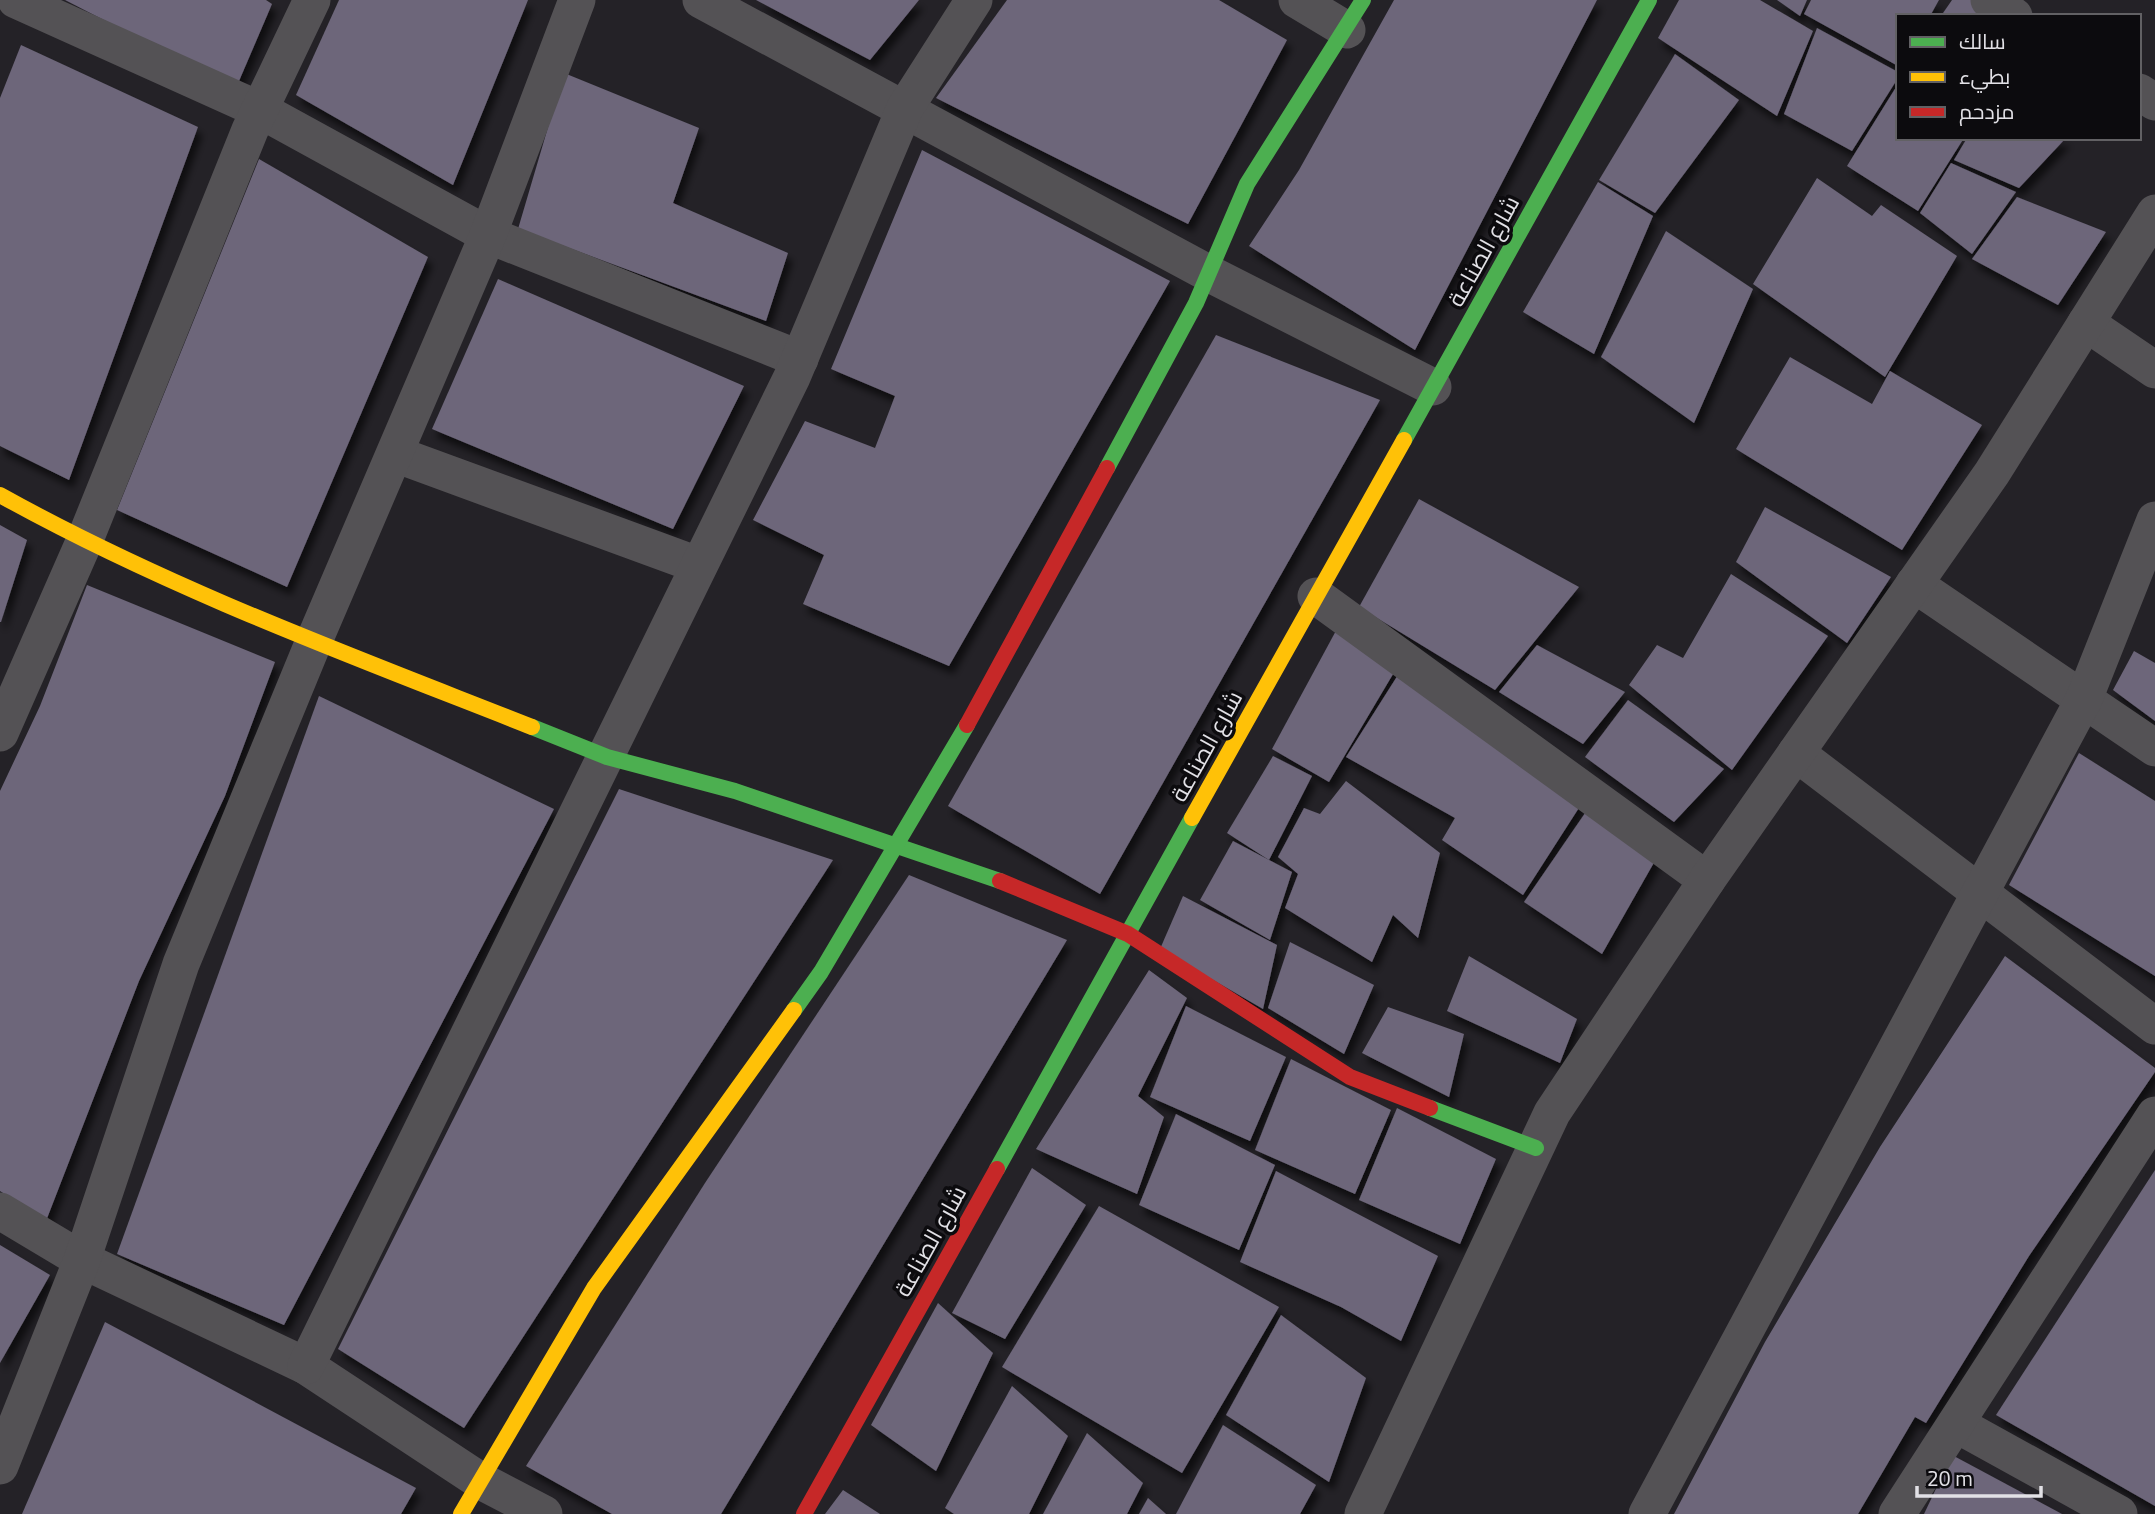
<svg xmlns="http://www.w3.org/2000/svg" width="2155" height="1514" viewBox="0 0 2155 1514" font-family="Georgia,Cairo,serif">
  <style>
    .building { fill: #6d667a; filter: url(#shadow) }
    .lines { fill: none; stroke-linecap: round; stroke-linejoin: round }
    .street { stroke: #545255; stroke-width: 37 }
    .fast { stroke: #4caf50; stroke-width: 16 }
    .slow { stroke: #ffc107; stroke-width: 16 }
    .jam { stroke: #c62828; stroke-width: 16 }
    .labels { text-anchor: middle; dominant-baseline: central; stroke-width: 7; stroke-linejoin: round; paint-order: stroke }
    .street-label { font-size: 23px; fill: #e2e1e6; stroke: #0c0b0e }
  </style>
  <defs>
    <filter id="shadow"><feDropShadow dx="4.5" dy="8" stdDeviation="3.5" flood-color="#0009"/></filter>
  </defs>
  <rect width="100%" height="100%" fill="#242227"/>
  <g class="building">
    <path d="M65 0H266L272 4 236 88Z"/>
    <path d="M339 0H528L453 185 296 95Z"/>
    <path d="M756 0H919L870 60Z"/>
    <path d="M1007 0H1219L1287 40 1188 224 936 98Z"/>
    <path d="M1394 0H1597L1415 350 1249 246 1299 170Z"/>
    <path d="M1679 0H1760L1813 31 1777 116 1658 38Z"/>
    <path d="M1777 0H1807L1800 16Z"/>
    <path d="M1811 0H1939L1930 16H1898V66L1804 14Z"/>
    <path d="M1952 0H1973L1996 16H1941Z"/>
    <path d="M1817 28 1898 72V78L1852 151 1784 114Z"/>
    <path d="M21 45 198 127 69 480 0 446V98Z"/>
    <path d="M1675 54 1739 100 1655 213 1599 180Z"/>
    <path d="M564 73 699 128 673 203 788 253 766 321 518 229Z"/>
    <path d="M1898 84V138H1964L1918 211 1847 166Z"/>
    <path d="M1967 138H2066L2019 188 1954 160Z"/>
    <path d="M922 150 1170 281 949 666 803 604 824 555 753 520 805 421 875 448 895 396 831 369Z"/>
    <path d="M259 159 428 257 287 587 117 510Z"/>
    <path d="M1951 163 2016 192 1972 254 1920 213Z"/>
    <path d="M1817 178 1872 216 1881 205 1957 256 1885 377 1753 284Z"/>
    <path d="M1598 182 1653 216 1594 354 1523 312Z"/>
    <path d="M2017 197 2106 232 2058 305 1972 259Z"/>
    <path d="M1666 231 1753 289 1694 423 1601 357Z"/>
    <path d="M498 279 744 386 673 529 432 429Z"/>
    <path d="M1216 335 1380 400 1100 894 948 806Z"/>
    <path d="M1790 357 1872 404 1890 371 1982 425 1902 550 1736 449Z"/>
    <path d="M1419 499 1579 587 1495 690 1359 607Z"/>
    <path d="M1765 507 1891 577 1847 643 1736 562Z"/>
    <path d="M0 525 27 540 1 622H0Z"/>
    <path d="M1731 574 1828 636 1732 770 1629 685 1657 645 1683 658Z"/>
    <path d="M87 585 275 662 225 796 139 981 46 1221 0 1191V791L40 706Z"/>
    <path d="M1338 627 1399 664 1329 782 1272 749Z"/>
    <path d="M1537 645 1625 692 1583 744 1499 692Z"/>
    <path d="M2134 651 2155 663V721L2113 690Z"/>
    <path d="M1403 667 1584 800 1523 895 1442 840 1455 818 1346 757Z"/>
    <path d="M319 696 554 809 284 1325 117 1254Z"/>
    <path d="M1628 700 1724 769 1674 822 1585 757Z"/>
    <path d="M2079 753 2155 801V976L2009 885Z"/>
    <path d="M1273 756 1312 776 1269 860 1227 833Z"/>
    <path d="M1346 781 1440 853 1418 938 1393 915 1372 962 1285 908 1298 874 1278 857 1304 808 1320 814Z"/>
    <path d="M619 789 833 860 464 1428 338 1349Z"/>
    <path d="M1592 803 1660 852 1602 954 1524 902Z"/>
    <path d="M1233 841 1292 872 1270 940 1200 900Z"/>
    <path d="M909 875 1067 940 721 1514H612L526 1466 705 1183Z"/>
    <path d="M1183 896 1277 945 1263 1009 1160 949Z"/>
    <path d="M1290 942 1374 985 1344 1054 1268 1008Z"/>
    <path d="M1469 956 1577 1019 1560 1063 1447 1011Z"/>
    <path d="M2005 956 2155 1068V1072L2029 1256 1926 1423 1915 1417 1858 1514H1674L1765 1342 1880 1147Z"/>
    <path d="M1149 970 1187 998 1138 1096 1164 1117 1137 1194 1036 1149Z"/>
    <path d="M1186 1006 1286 1057 1250 1141 1150 1097Z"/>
    <path d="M1388 1007 1464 1034 1449 1097 1362 1053Z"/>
    <path d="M1291 1059 1391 1110 1355 1194 1255 1150Z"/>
    <path d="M1397 1108 1496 1159 1460 1244 1359 1200Z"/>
    <path d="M1176 1114 1275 1165 1239 1250 1139 1205Z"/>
    <path d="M1032 1168 1086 1205 1005 1339 952 1313Z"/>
    <path d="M2155 1170V1506L1996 1415Z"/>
    <path d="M1276 1171 1438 1256 1401 1341 1341 1307 1240 1262Z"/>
    <path d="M1099 1206 1279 1307 1182 1473 1002 1367Z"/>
    <path d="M0 1245 50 1275 0 1363Z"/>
    <path d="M938 1303 993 1353 936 1471 871 1425Z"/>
    <path d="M1281 1315 1366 1378 1329 1482 1226 1415Z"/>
    <path d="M105 1322 416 1488 401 1514H22Z"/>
    <path d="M1012 1386 1068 1436 1029 1514H954L945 1508Z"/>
    <path d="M1223 1425 1316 1485 1300 1514H1176Z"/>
    <path d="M1087 1433 1143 1483 1127 1514H1043Z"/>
    <path d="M1952 1455 2062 1514H1924Z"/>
    <path d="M843 1490 880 1514H825Z"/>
    <path d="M1148 1498 1166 1514H1139Z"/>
  </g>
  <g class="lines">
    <g class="street">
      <path d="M16 0 260 110 488 235 800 359"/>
      <path d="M701 0 1208 273 1433 387"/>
      <path d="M1297 0 1347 30"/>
      <path d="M1989 0 2014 16"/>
      <path d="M2139 92 2155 102"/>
      <path d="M2086 323 2155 370"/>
      <path d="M395 454 698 565"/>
      <path d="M1914 584 2155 748"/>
      <path d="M1316 596 1707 880"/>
      <path d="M0 733 84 542 250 130 312 0"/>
      <path d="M1796 753 2155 1026"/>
      <path d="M0 1211 82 1260 306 1366 479 1480 544 1514"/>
      <path d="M306 1366 792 377 905 108 974 0"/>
      <path d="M1956 1424 2119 1514"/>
      <path d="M0 1466 82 1260 181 964 314 641 488 235 577 0"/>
      <path d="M1363 1514 1552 1113 1707 880 1992 473 2155 213"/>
      <path d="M1647 1514 2084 699 2155 520"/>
      <path d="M1897 1514 2155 1115"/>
    </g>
    <g class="fast">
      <path d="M1404 440 1649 0"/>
      <path d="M1107 468 1196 303 1247 184 1363 0"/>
      <path d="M532 727 607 757 735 791 1000 881"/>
      <path d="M794 1010 821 972 967 725"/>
      <path d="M1430 1108 1536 1148"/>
      <path d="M997 1169 1192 818"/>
    </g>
    <g class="slow">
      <path d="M0 495C169 589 352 656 532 727"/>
      <path d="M1192 818 1404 440"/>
      <path d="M461 1514 594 1288 794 1010"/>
    </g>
    <g class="jam">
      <path d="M967 725 1107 468"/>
      <path d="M1000 881 1128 934 1350 1077 1430 1108"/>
      <path d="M804 1514 997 1169"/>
    </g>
  </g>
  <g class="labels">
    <g class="street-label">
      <text transform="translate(1483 251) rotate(-61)">شارع الصناعة</text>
      <text transform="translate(1206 746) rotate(-61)">شارع الصناعة</text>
      <text transform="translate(930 1241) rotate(-61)">شارع الصناعة</text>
    </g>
  </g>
  <rect x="1896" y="14" width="245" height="126" fill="#0c0b0e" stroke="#626164" stroke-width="2"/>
  <rect x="1910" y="37" width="35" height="10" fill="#4caf50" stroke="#626164" stroke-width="2"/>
  <text x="1959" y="49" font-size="21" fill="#e2e1e6">سالك</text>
  <rect x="1910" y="72" width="35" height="10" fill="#ffc107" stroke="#626164" stroke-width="2"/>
  <text x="1959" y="84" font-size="21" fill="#e2e1e6">بطيء</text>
  <rect x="1910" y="107" width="35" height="10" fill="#c62828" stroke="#626164" stroke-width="2"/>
  <text x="1959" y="119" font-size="21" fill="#e2e1e6">مزدحم</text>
  <path d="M1917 1486v10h124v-10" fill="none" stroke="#e2e1e6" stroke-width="3.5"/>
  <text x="1927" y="1486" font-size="21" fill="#e2e1e6" stroke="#0c0b0e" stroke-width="5" paint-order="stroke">20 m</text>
</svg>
